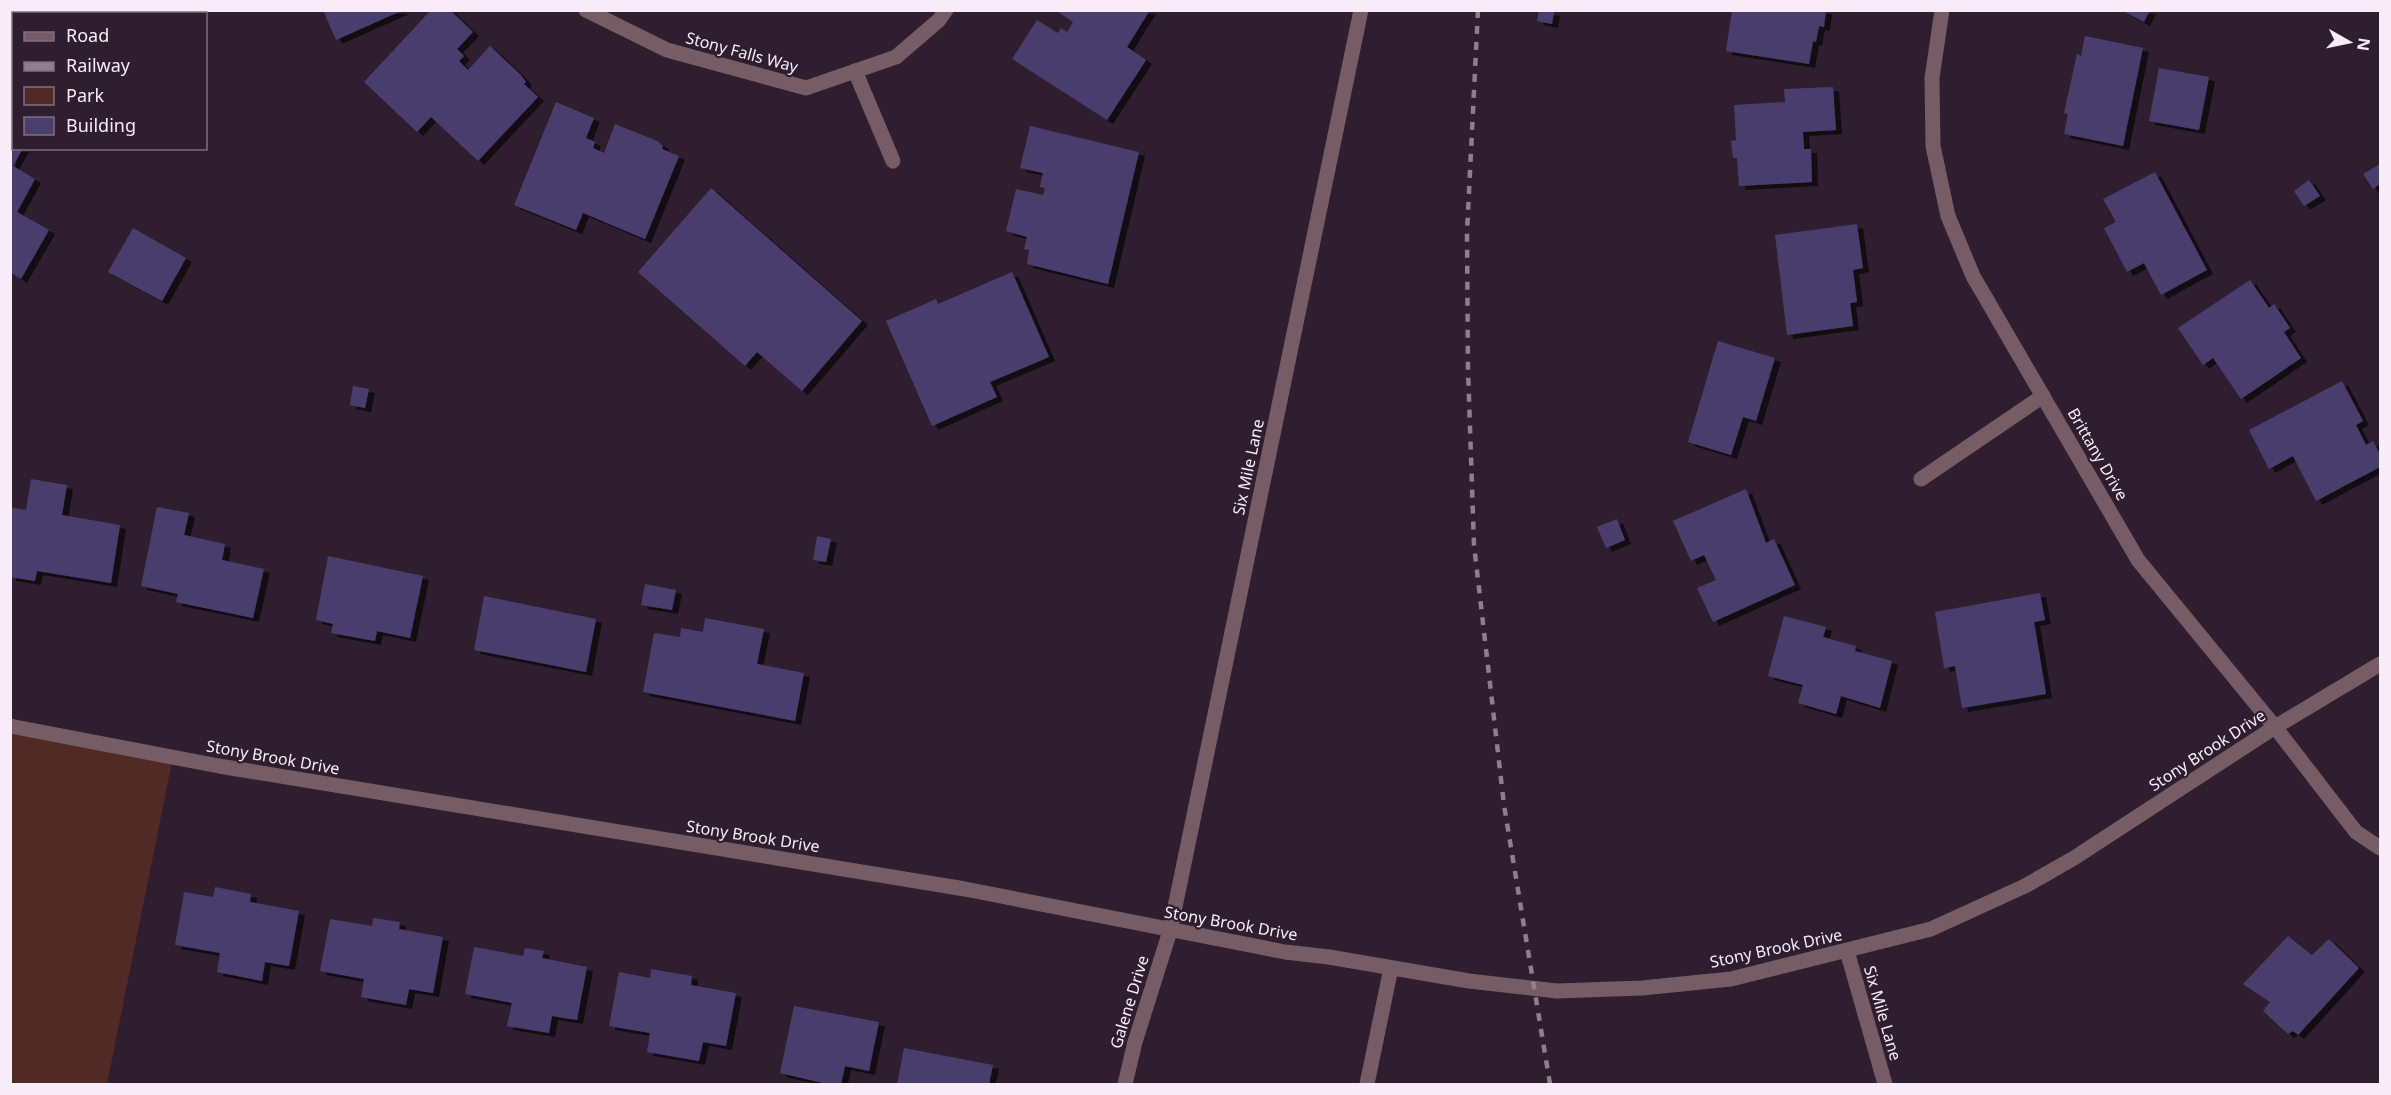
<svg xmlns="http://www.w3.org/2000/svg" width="2391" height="1095" viewBox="0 0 2391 1095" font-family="'Noto Sans',sans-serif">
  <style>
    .green { fill: #512a26 }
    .building { fill: #4a3e6d; filter: url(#shadow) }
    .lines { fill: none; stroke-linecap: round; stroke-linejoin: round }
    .minor { stroke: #765d65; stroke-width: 15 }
    .rail { stroke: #8d7f8e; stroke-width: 4.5; stroke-dasharray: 8 8; stroke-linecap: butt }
    .labels { text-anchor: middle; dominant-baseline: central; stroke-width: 4.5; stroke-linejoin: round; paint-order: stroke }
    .street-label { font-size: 16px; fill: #f7ecf7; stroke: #2e1e2f }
  </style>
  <defs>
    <filter id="shadow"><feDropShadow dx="6" dy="4" stdDeviation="0" flood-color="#0009"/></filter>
  </defs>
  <rect width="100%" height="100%" fill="#2e1e2f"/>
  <path class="green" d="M10 726 173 757 107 1084H11Z"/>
  <g class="building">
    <path d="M323 10H403L336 40Z"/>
    <path d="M431 10H450L473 32 457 49 464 56 459 61 468 70 490 46 521 75 526 82 524 84 538 97 478 161 431 117 417 132 364 82Z"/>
    <path d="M1055 10H1150L1127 47 1146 60 1107 120 1012 59 1037 20 1058 33 1061 28 1067 32 1073 22Z"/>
    <path d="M1539 10 1554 12 1552 24 1537 21Z"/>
    <path d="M1732 10H1826L1824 27 1819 26 1816 42 1813 41 1809 64 1726 51Z"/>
    <path d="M2121 10H2150L2144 22Z"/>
    <path d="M2085 36 2143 48 2123 146 2064 134 2068 114 2064 113 2077 54 2081 56Z"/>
    <path d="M2159 68 2209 77 2199 130 2149 121Z"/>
    <path d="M1833 87 1836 130 1803 132 1804 149H1811L1812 182 1739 186 1737 158H1733L1731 141 1736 140 1734 105 1785 102 1784 89Z"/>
    <path d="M556 102 594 118 586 138 595 142 593 148 604 153 615 124 657 141 663 146 662 149 679 156 645 239 583 213 576 230 514 205Z"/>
    <path d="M10 126 14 128V148H23L13 166 35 179 17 212 49 230 21 279 10 272Z"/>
    <path d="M1030 126 1139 152 1108 284 1027 264 1029 250 1024 249 1027 237 1006 231 1016 189 1043 195 1045 188 1040 187 1043 173 1020 168Z"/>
    <path d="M2380 164V184L2373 189 2363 174Z"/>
    <path d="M2155 172 2207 270 2161 295 2144 263 2127 272 2104 228 2116 222 2103 199Z"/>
    <path d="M2309 180 2320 196 2304 206 2294 191Z"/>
    <path d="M711 188 862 321 802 391 757 352 745 366 638 272Z"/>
    <path d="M1857 224 1863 268 1853 270 1857 302 1850 303 1853 326 1787 335 1775 235Z"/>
    <path d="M133 228 186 258 162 301 108 272Z"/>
    <path d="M1012 272 1049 357 990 382 997 397 932 426 886 321 936 299 938 304Z"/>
    <path d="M2250 280 2269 308 2274 304 2290 328 2284 332 2301 358 2241 399 2213 358 2203 365 2178 328Z"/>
    <path d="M1718 341 1775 358 1756 421 1743 417 1731 455 1688 442Z"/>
    <path d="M2342 381 2363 421 2356 425 2366 445 2373 441 2380 454V467L2316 501 2293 456 2269 469 2249 430Z"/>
    <path d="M353 386 369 389 365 408 350 405Z"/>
    <path d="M31 479 67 485 62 515 120 525 111 583 37 571 35 581 10 577V507L26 510Z"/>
    <path d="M1746 489 1766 543 1774 539 1795 585 1713 622 1697 588 1716 580 1704 555 1691 561 1673 521Z"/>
    <path d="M157 507 189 513 184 535 225 544 222 560 264 569 253 618 176 602 178 594 141 586Z"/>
    <path d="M1617 519 1625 540 1606 548 1597 527Z"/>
    <path d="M817 536 831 539 826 562 813 560Z"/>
    <path d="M328 556 423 576 410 638 377 631 375 641 331 633 333 624 316 620Z"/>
    <path d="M645 584 676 590 672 610 641 605Z"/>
    <path d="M2040 593 2045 620 2034 622 2046 694 1962 708 1955 666 1944 668 1935 612Z"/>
    <path d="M484 596 596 619 586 672 474 650Z"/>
    <path d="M1784 616 1826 627 1823 637 1856 646 1855 651 1892 661 1880 708 1841 696 1836 714 1798 703 1803 685 1768 676Z"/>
    <path d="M705 618 764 629 757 664 804 673 795 721 643 692 654 633 680 637 681 628 703 632Z"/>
    <path d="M215 887 251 894 250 902 299 911 289 966 265 962 262 981 217 972 220 953 175 945 184 892 213 897Z"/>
    <path d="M373 918 400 922 399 929 443 937 433 993 409 989 406 1005 361 997 364 979 320 971 330 919 372 926Z"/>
    <path d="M2288 936 2312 955 2329 939 2359 968 2298 1035 2293 1031 2288 1034 2263 1011 2270 1002 2243 984Z"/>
    <path d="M474 947 523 956 525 948 544 951 542 958 587 967 577 1020 552 1016 549 1033 507 1026 512 1003 465 994Z"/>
    <path d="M651 969 692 976 691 985 736 993 726 1046 703 1042 699 1061 647 1052 650 1033 609 1026 619 972 650 978Z"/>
    <path d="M794 1006 879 1022 869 1071 845 1066 841 1084H827L780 1073Z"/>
    <path d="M904 1048 993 1065 989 1084H897Z"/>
  </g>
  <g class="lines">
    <g class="minor">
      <path d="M586 10 667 50 806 88 896 57 939 20 946 10"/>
      <path d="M1942 10 1932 78 1933 146 1948 216 1973 276 2138 560 2275 727 2356 832 2380 848"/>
      <path d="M855 71 893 161"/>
      <path d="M1921 479 2043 396"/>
      <path d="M10 726 219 766 965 889 1285 952 1329 957 1469 981 1557 991 1642 988 1731 979 1931 929 2025 886 2074 858 2275 727 2380 664"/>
      <path d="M1847 951 1885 1084"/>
      <path d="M1125 1084 1135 1042 1170 931 1361 10"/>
      <path d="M1367 1084 1391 968"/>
    </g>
    <path class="rail" d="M1478 10 1467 232 1468 369 1474 545 1504 805 1550 1084"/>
  </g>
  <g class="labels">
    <g class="street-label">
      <text transform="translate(742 52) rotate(15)">Stony Falls Way</text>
      <text transform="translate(2098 454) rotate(60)">Brittany Drive</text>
      <text transform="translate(1248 467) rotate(-78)">Six Mile Lane</text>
      <text transform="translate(2207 750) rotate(-33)">Stony Brook Drive</text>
      <text transform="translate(273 757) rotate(10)">Stony Brook Drive</text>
      <text transform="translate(753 836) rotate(9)">Stony Brook Drive</text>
      <text transform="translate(1231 923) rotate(10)">Stony Brook Drive</text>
      <text transform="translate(1776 948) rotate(-12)">Stony Brook Drive</text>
      <text transform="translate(1129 1002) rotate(-73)">Galene Drive</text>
      <text transform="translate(1883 1013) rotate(74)">Six Mile Lane</text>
    </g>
  </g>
  <rect width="2391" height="1095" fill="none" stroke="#f7ecf7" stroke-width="24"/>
  <rect x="12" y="12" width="195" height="138" fill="#2e1e2f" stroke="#7e707f" stroke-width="1.5"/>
  <rect x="24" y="32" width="30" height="9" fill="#765d65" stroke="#7e707f" stroke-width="1.5"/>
  <text x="66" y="42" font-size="18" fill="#f7ecf7">Road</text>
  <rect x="24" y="62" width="30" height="9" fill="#8d7f8e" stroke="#7e707f" stroke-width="1.5"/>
  <text x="66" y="72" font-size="18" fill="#f7ecf7">Railway</text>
  <rect x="24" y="87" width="30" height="18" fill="#512a26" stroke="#7e707f" stroke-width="1.5"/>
  <text x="66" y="102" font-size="18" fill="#f7ecf7">Park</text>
  <rect x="24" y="117" width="30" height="18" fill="#4a3e6d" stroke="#7e707f" stroke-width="1.5"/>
  <text x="66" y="132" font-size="18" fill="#f7ecf7">Building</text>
  <g transform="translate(2349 42) rotate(99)" stroke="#2e1e2f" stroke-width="4.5" paint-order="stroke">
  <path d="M0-4.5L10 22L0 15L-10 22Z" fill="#f7ecf7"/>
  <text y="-9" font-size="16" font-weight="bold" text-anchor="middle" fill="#f7ecf7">N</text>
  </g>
</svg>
